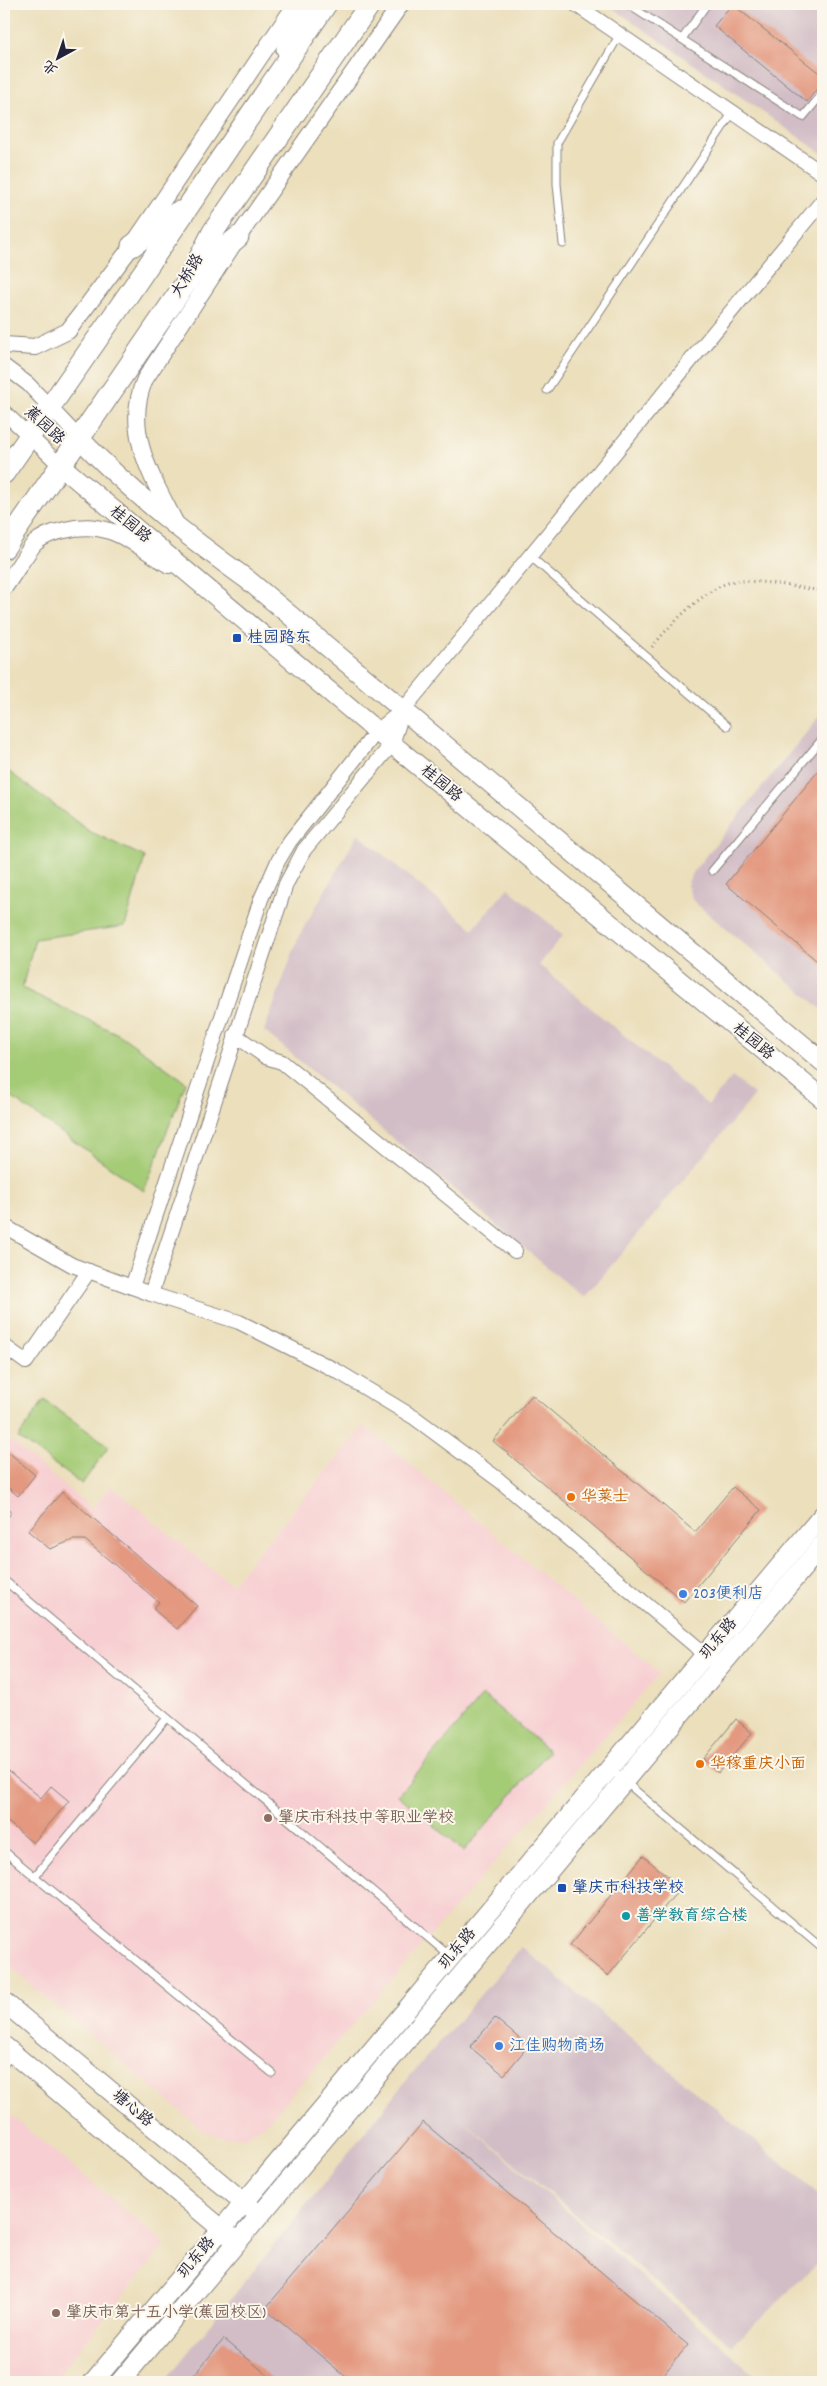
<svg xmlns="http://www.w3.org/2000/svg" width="827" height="2386" viewBox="0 0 827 2386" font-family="Dekko,'LXGW WenKai TC',sans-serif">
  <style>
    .built { fill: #f7cfd2 }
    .industrial { fill: #d2bdc6 }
    .green { fill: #a4cb76; stroke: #637658 }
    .building { fill: #e3987f }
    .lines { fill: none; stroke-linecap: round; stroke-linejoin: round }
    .service-casing { stroke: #86807c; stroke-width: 9 }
    .minor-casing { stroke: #86807c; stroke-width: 16 }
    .tertiary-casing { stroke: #86807c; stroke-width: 18 }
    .secondary-casing { stroke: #86807c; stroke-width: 21 }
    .primary-casing { stroke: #86807c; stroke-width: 23 }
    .path { stroke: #86807c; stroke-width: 3; stroke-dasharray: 1 4; stroke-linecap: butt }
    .service { stroke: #fff; stroke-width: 7 }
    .minor { stroke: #fff; stroke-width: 14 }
    .tertiary { stroke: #fff; stroke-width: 16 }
    .secondary { stroke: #fff; stroke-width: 19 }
    .primary { stroke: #fff; stroke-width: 21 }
    .transit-dot { fill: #1a4fb4; stroke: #fbf7ec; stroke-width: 2 }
    .food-dot { fill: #e8710a; stroke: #fbf7ec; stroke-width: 2 }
    .shop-dot { fill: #3f7fe0; stroke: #fbf7ec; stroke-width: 2 }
    .education-dot { fill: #8d6e63; stroke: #fbf7ec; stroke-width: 2 }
    .culture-dot { fill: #0f9aa8; stroke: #fbf7ec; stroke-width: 2 }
    .labels { text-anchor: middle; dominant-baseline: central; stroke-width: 4; stroke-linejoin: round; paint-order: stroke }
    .street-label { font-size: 16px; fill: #22223b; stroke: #fbf7ec }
    .transit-label { font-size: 16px; fill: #164399; stroke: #fbf7ec; text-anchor: start }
    .food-label { font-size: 16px; fill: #c56008; stroke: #fbf7ec; text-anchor: start }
    .shop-label { font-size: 16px; fill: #366cbe; stroke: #fbf7ec; text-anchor: start }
    .education-label { font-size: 16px; fill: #785e54; stroke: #fbf7ec; text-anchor: start }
    .culture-label { font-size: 16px; fill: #0d838f; stroke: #fbf7ec; text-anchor: start }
  </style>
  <rect width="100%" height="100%" fill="#fbf7ec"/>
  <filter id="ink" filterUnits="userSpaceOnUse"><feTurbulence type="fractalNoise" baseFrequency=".02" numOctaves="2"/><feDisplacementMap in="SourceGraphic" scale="10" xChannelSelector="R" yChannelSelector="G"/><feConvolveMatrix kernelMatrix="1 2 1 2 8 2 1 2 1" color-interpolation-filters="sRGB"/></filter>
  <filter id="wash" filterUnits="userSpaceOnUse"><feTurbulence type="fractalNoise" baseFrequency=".0096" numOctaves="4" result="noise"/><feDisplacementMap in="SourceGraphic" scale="20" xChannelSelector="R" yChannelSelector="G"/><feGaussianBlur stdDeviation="1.12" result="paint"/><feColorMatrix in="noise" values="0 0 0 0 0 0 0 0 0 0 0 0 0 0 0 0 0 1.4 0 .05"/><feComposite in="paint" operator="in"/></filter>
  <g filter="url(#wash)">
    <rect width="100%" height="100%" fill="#ebdfbc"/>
    <g class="built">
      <path d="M364 1426 660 1673 269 2120 245 2137 225 2138 205 2132 4 1962V1435L92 1509 111 1486 231 1585Z"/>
      <path d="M4 2110 166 2244 52 2382H4Z"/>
    </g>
    <g class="industrial">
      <path d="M607 4H823V154Z"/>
      <path d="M823 712V1010L693 901 687 885 692 873Z"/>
      <path d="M358 834 473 929 508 888 563 935 539 965 708 1105 732 1077 755 1095 584 1298 264 1031 299 936Z"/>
      <path d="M522 1947 823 2198V2258L732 2346 447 2107 763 2382H164L411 2075Z"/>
    </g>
    <g class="green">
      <path d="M4 768 89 831 145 857 125 926 35 939 22 988 120 1035 186 1082 144 1191 4 1092Z"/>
      <path d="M44 1400 109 1446 82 1484 18 1438Z"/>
      <path d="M483 1695 549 1751 464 1851 398 1795Z"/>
    </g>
    <g id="blocks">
      <g class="building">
        <path d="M732 4 823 76V81L807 102 714 26Z"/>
        <path d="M823 765V966L726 884Z"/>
        <path d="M532 1395 695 1532 733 1487 761 1510 684 1602 493 1441Z"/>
        <path d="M4 1448 35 1475 18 1496 4 1484Z"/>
        <path d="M62 1492 197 1606 177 1629 153 1609 159 1602 85 1540H73L50 1549 28 1531Z"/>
        <path d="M736 1719 752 1733 718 1773 703 1759Z"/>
        <path d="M4 1767 41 1798 51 1786 69 1801 33 1843 4 1819Z"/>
        <path d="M643 1856 681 1887 608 1976 570 1945Z"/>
        <path d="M495 2018 528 2046 504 2075 470 2047Z"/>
        <path d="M423 2122 688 2345 657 2382H352L265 2309Z"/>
        <path d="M224 2339 276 2382H188Z"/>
      </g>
    </g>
  </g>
  <g filter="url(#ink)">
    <use href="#blocks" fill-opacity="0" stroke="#86807c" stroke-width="1"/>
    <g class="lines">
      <defs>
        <g id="service">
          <path d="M627 4 803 117 823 93"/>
          <path d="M682 39 707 4"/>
          <path d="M563 244 557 184V143L620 34"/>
          <path d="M547 390 733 112"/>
          <path d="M530 556 727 726"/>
          <path d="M712 871 823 738"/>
          <path d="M4 1515 6 1513"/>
          <path d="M4 1580 451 1957"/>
          <path d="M610 1769 823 1949"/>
          <path d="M4 1851 272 2073"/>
          <path d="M34 1877 167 1718"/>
          <path d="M4 2064 12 2054"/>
        </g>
        <g id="minor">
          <path d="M575 4 823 174"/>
          <path d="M4 366 28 384 80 439"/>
          <path d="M4 412 61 466"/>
          <path d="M235 1035 266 1057 282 1062 515 1251"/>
          <path d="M4 1226 72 1265 151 1294 239 1322 337 1371 415 1418 499 1480 712 1660"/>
          <path d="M132 1287 261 899 278 861 290 841 377 731 403 710 823 200"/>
          <path d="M151 1294 286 884 304 850 392 744 403 711"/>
          <path d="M4 1346 26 1362 89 1271"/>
        </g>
        <g id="tertiary">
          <path d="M4 345 35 347 68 331 132 246 296 4"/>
          <path d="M177 526C154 480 122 432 145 379L238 237 401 4"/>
          <path d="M4 588C14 574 23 558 34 544 42 536 54 532 65 530 109 519 133 543 169 565"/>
        </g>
        <g id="secondary">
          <path d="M80 439C133 494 187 536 248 580L823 1062"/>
          <path d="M61 466 392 744 823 1099"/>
          <path d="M4 2002 253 2210"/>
          <path d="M4 2046 231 2237"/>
          <path d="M93 2382 823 1515"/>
          <path d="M120 2382 823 1544"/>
        </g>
        <g id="primary">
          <path d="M287 49 301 4"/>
          <path d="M132 246 178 212"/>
          <path d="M196 272 238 237"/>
          <path d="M4 473 130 292 326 4"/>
          <path d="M4 548 190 277 213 232 370 4"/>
        </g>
      </defs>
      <use href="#service" class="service-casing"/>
      <use href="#minor" class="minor-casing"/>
      <use href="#tertiary" class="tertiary-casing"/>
      <use href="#secondary" class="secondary-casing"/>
      <use href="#primary" class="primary-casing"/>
      <path class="path" d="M652 647C669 626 711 581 739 581 767 581 796 587 823 591"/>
      <use href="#service" class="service"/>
      <use href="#minor" class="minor"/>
      <use href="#tertiary" class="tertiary"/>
      <use href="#secondary" class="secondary"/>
      <use href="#primary" class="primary"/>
    </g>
  </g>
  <g class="transit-dot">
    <rect x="232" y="633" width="10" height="10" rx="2.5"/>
    <rect x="557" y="1883" width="10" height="10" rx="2.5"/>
  </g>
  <g class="food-dot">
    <circle cx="571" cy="1497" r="5"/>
    <circle cx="700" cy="1764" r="5"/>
  </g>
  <g class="shop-dot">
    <circle cx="683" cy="1594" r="5"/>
    <circle cx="499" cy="2046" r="5"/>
  </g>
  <g class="education-dot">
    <circle cx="268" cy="1818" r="5"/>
    <circle cx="56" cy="2313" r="5"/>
  </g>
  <circle class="culture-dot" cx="626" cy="1916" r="5"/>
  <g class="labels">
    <g class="street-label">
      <text transform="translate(188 276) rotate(-59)">大桥路</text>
      <text transform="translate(44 426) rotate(43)">蕉园路</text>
      <text transform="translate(130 525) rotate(40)">桂园路</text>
      <text transform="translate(441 784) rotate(40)">桂园路</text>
      <text transform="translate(753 1042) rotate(40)">桂园路</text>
      <text transform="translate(719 1639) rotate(-50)">玑东路</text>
      <text transform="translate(458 1949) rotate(-50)">玑东路</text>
      <text transform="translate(132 2109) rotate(40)">塘心路</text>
      <text transform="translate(197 2258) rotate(-50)">玑东路</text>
    </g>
    <g class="transit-label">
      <text x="247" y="638">桂园路东</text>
      <text x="572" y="1888">肇庆市科技学校</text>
    </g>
    <g class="food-label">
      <text x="581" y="1497">华莱士</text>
      <text x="710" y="1764">华稼重庆小面</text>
    </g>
    <g class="shop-label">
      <text x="693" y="1594">203便利店</text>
      <text x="509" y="2046">江佳购物商场</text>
    </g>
    <g class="education-label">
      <text x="278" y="1818">肇庆市科技中等职业学校</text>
      <text x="66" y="2313">肇庆市第十五小学(蕉园校区)</text>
    </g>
    <g class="culture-label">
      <text x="636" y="1916">善学教育综合楼</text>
    </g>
  </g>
  <rect width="827" height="2386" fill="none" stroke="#fbf7ec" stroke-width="20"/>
  <g transform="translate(58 58) rotate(220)" stroke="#fbf7ec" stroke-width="4" paint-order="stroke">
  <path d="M0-4L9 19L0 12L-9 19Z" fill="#22223b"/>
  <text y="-8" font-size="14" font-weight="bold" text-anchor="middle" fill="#22223b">北</text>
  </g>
</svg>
